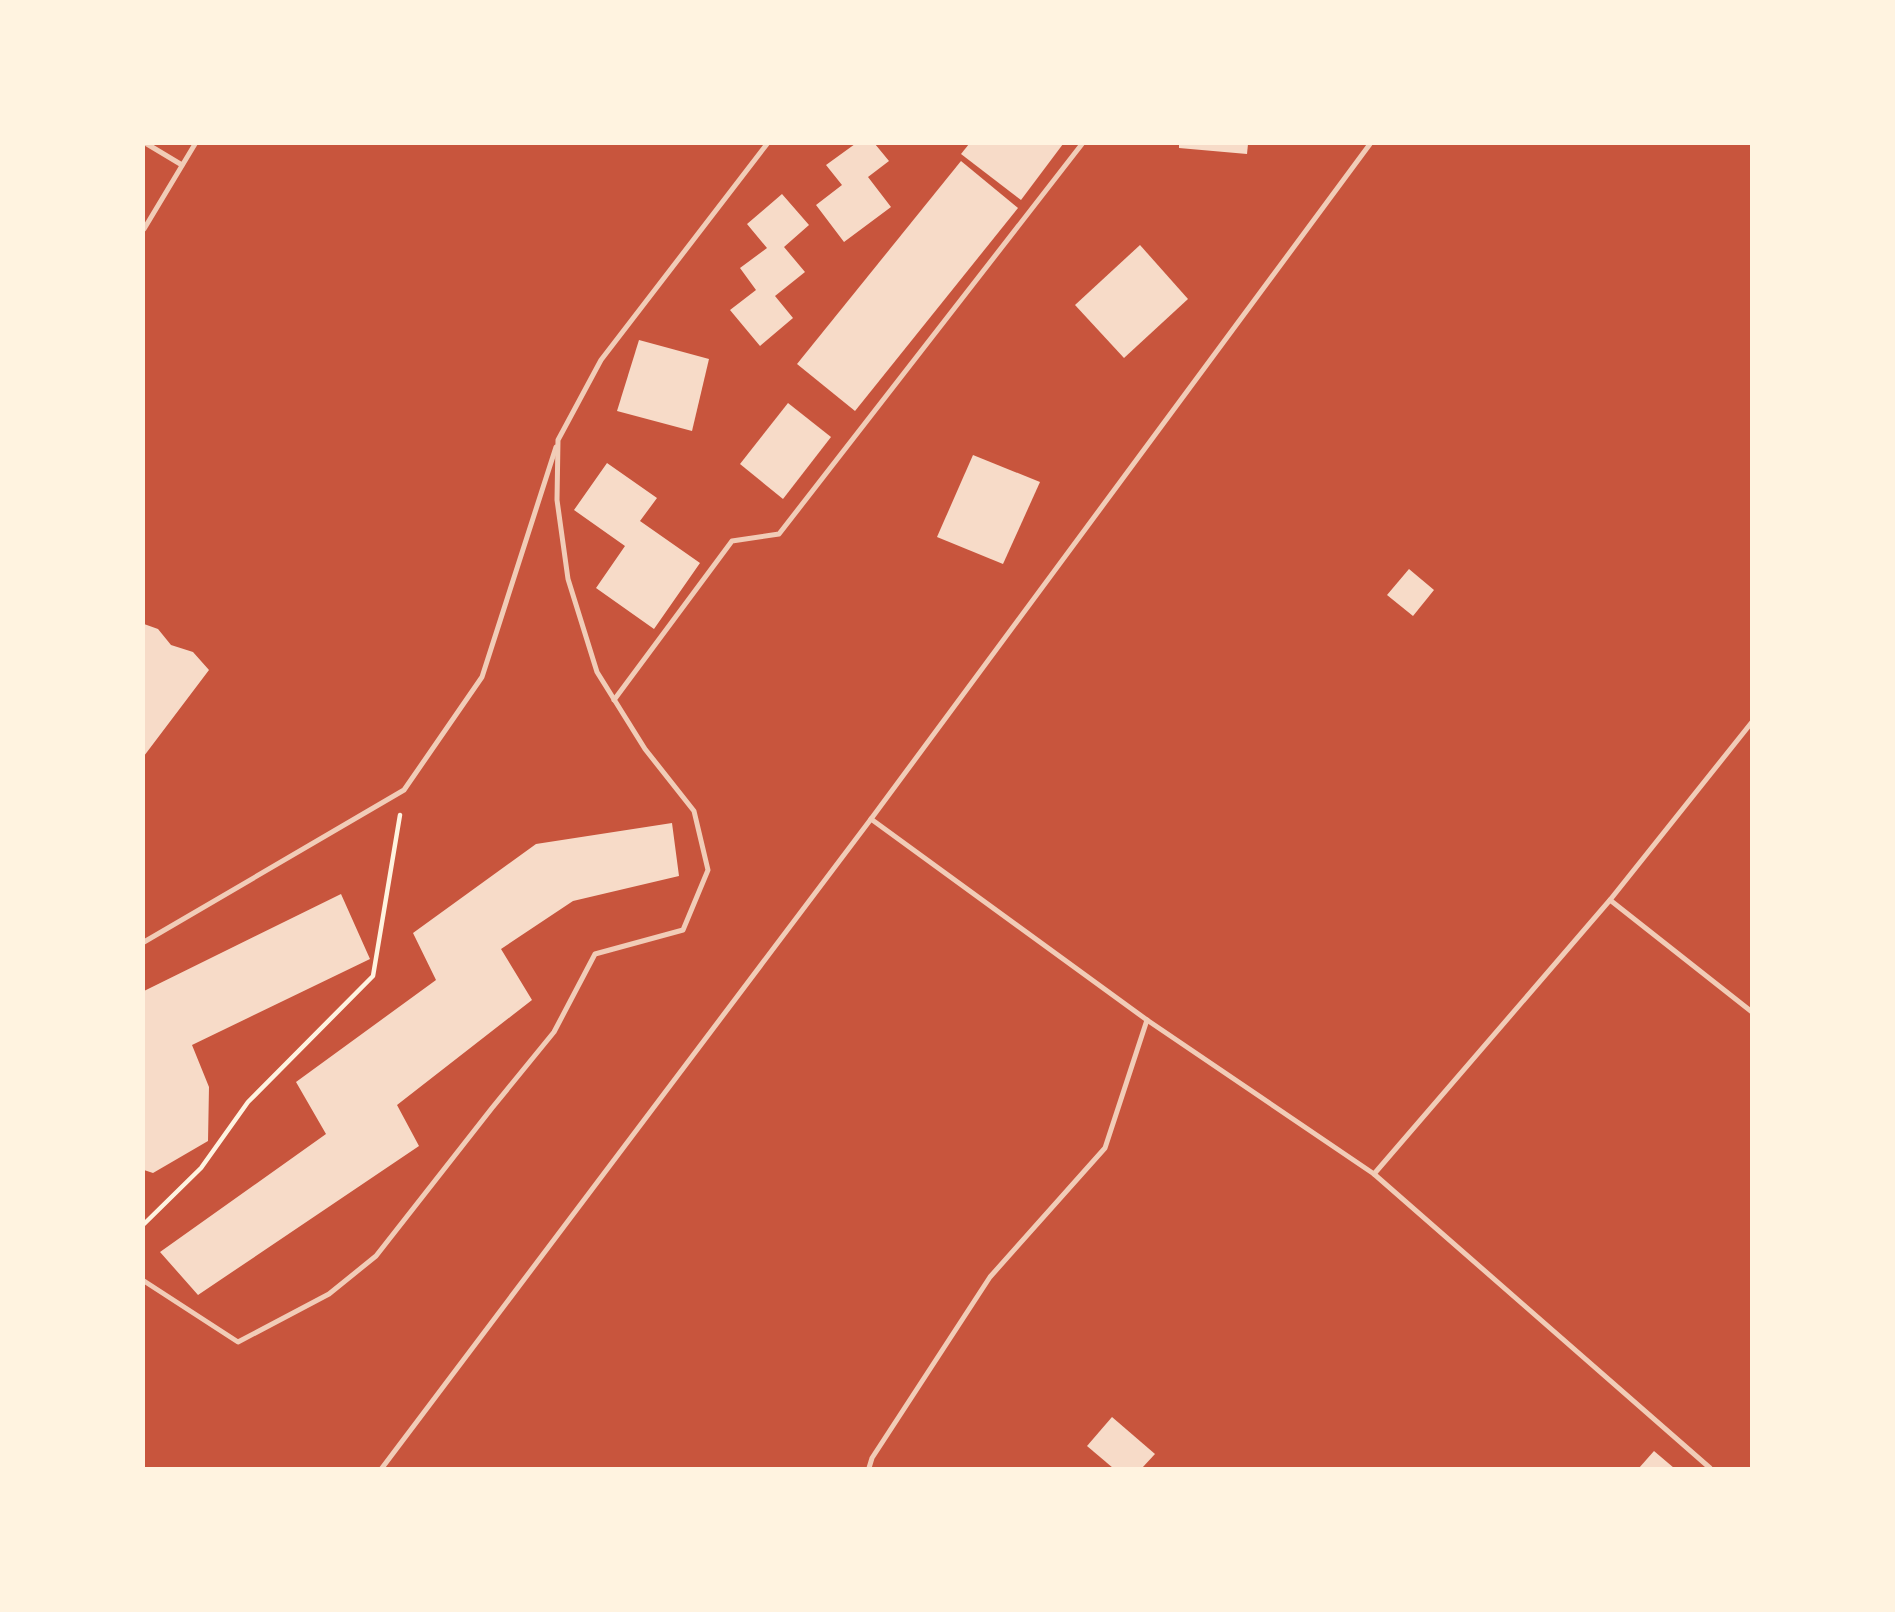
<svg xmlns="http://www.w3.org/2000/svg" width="1895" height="1612" viewBox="0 0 1895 1612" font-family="'Fira Sans Condensed',sans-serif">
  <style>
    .building { fill: #f7dbc8 }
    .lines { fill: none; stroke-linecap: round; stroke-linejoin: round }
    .path { stroke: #fff3e0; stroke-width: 4.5 }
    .service { stroke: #f1ccb7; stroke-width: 5 }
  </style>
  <rect width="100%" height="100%" fill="#c8553d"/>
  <g class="building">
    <path d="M855 144H875L889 161 868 177 891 207 844 242 816 205 842 185 826 165Z"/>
    <path d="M969 144H1063L1021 200 961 154Z"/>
    <path d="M1179 144H1248L1247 154 1179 148Z"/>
    <path d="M961 161 1018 208 855 411 797 364Z"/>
    <path d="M782 194 809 225 784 247 805 272 775 296 793 318 760 346 730 310 756 290 740 268 767 248 747 224Z"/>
    <path d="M1140 245 1188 299 1124 358 1075 305Z"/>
    <path d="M639 340 709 359 692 431 617 411Z"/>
    <path d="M788 403 831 437 783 499 740 464Z"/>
    <path d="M973 455 1040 482 1003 564 937 537Z"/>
    <path d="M607 463 657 498 640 521 700 563 654 629 596 588 625 546 574 510Z"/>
    <path d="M1409 569 1434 590 1413 616 1387 595Z"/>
    <path d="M144 624 158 629 171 645 193 652 209 670 144 756Z"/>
    <path d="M672 823 679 876 573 901 501 949 532 1000 397 1105 419 1146 198 1295 160 1252 326 1134 296 1082 436 980 413 933 536 844Z"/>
    <path d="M341 894 370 959 192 1045 209 1087 208 1141 153 1173 144 1170V991Z"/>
    <path d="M1112 1417 1155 1454 1142 1468H1113L1087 1446Z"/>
    <path d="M1654 1451 1674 1468H1639Z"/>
  </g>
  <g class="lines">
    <path class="path" d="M144 1224 201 1168 248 1102 373 976 400 815"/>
    <g class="service">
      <path d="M147 144 182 165"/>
      <path d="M144 229 195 144"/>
      <path d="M614 700 732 541 779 534 1082 144"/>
      <path d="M871 819 1147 1020 1374 1174 1710 1468"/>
      <path d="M1610 900 1752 1012"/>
      <path d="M144 942 404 790 482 677 556 447"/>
      <path d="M1374 1174 1610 900 1752 722"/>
      <path d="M144 1281 238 1342 329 1294 376 1256 492 1108 554 1032 595 954 683 930 708 870 694 811 645 749 597 672 568 579 557 500 558 440 601 360 767 144"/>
      <path d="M382 1468 871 819 1370 144"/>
      <path d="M869 1468 872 1458 990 1277 1105 1148 1147 1020"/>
    </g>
  </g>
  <rect width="1895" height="1612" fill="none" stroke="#fff3e0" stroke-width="290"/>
</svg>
